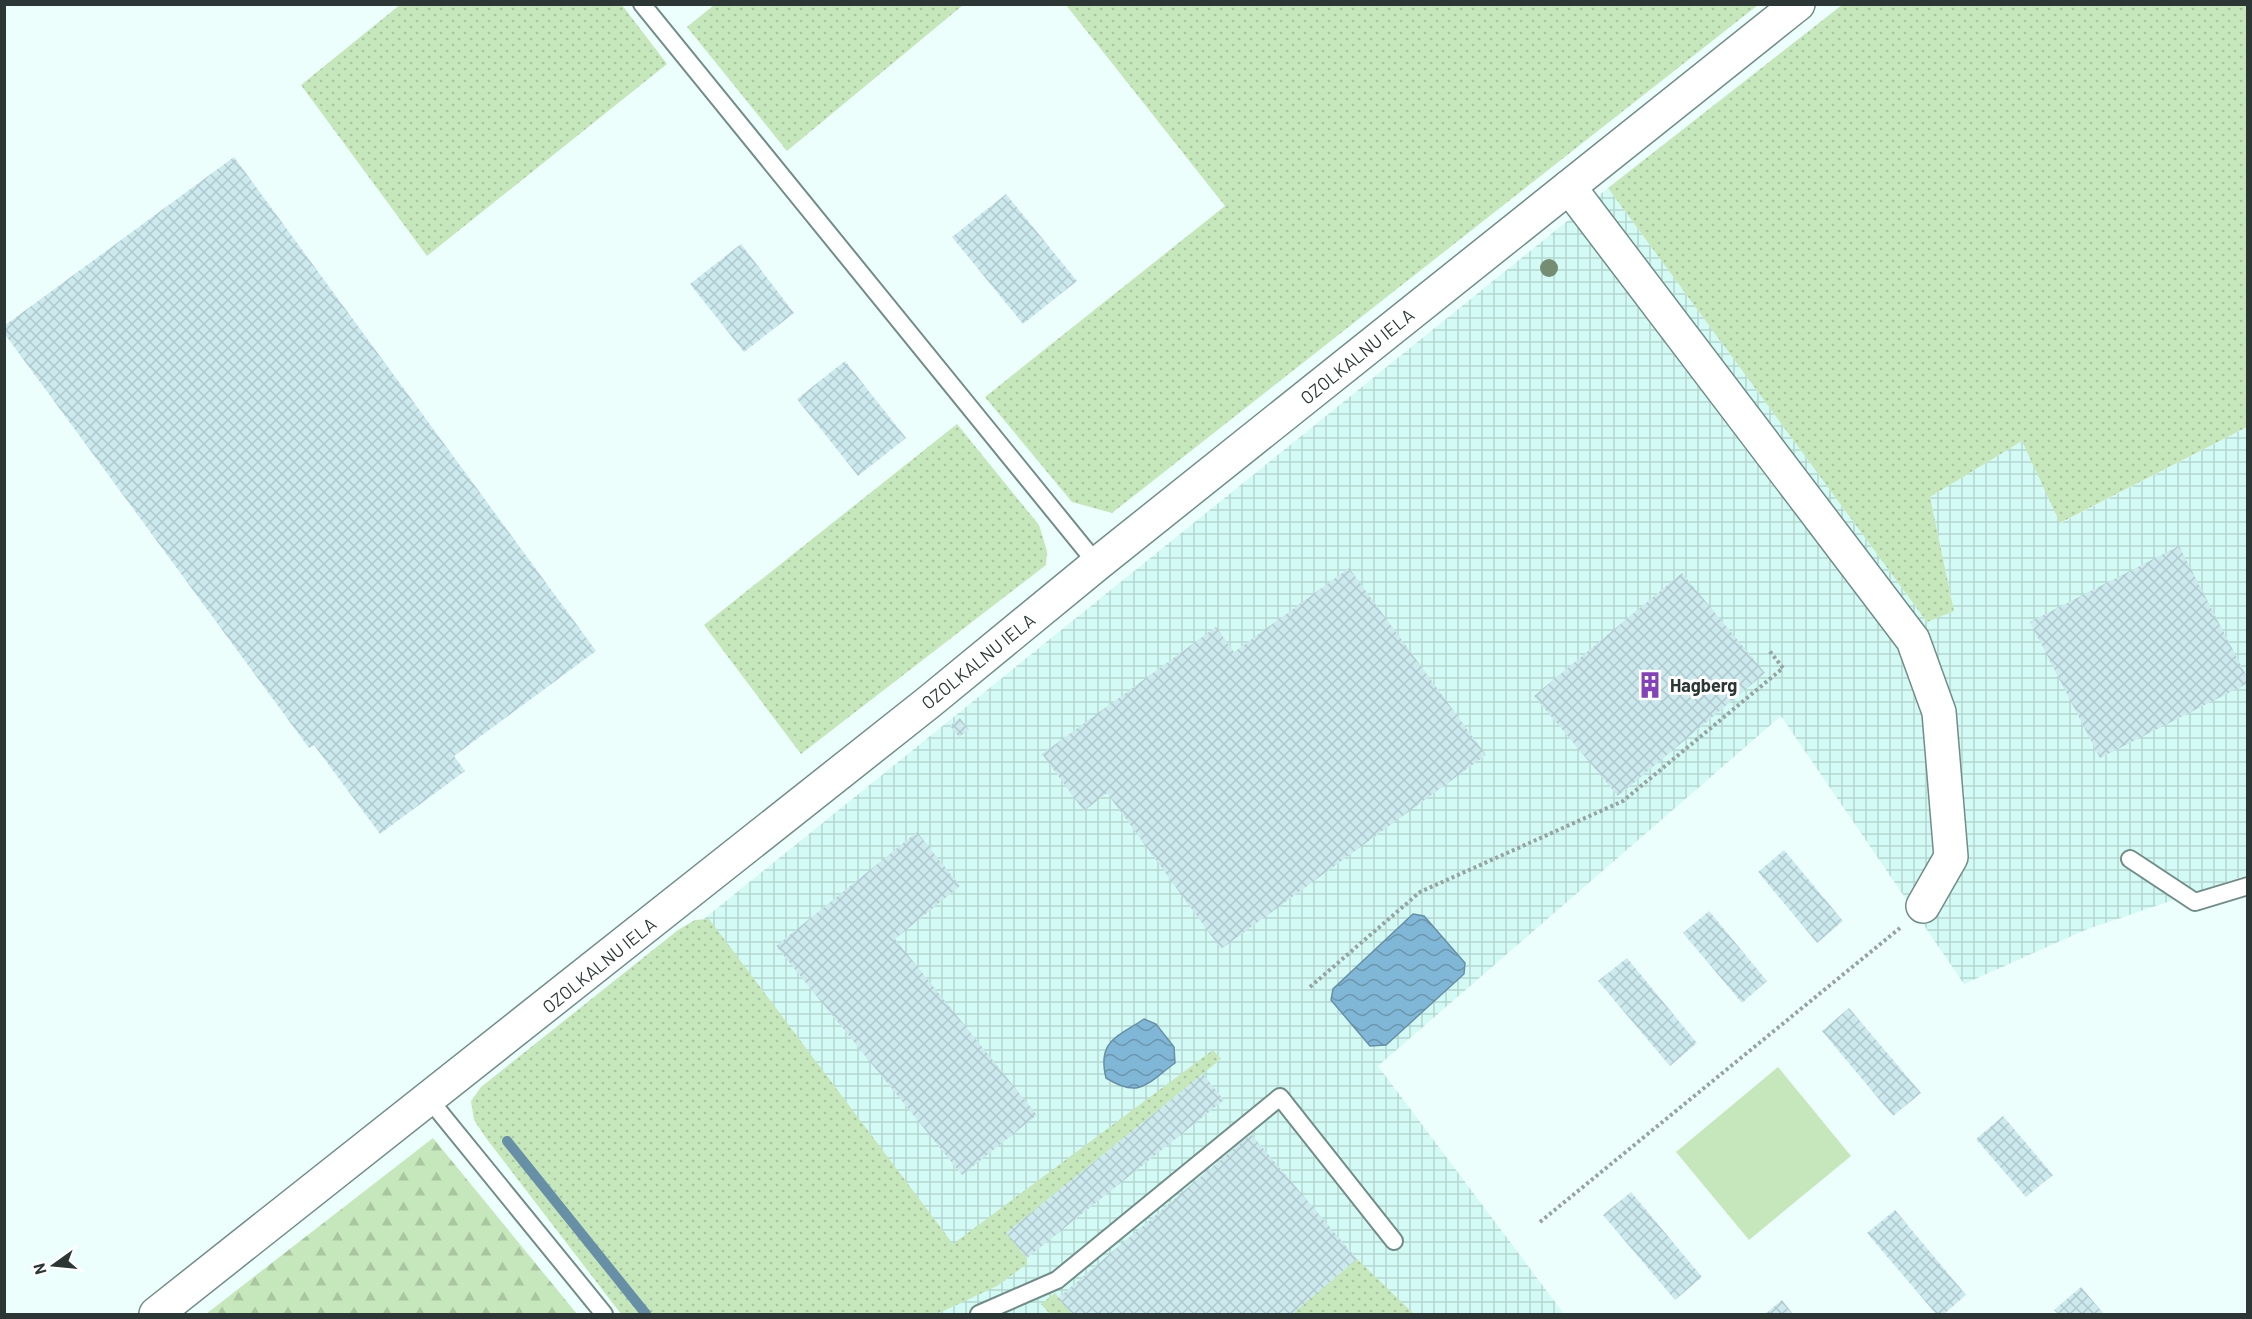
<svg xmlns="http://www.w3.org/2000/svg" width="2252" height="1319" viewBox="0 0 2252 1319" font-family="Barlow,sans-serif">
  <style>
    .industrial { fill: url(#industrial-grid) }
    .grass { fill: url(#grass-dots) }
    .forest { fill: url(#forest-firs) }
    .pitch { fill: #c6e6bb }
    .water { fill: url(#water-waves); stroke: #6790a6; stroke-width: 1.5 }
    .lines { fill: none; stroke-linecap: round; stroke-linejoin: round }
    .stream { stroke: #6790a6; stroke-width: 10 }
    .building { fill: url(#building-cross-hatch) }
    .service-casing { stroke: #728d89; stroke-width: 20 }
    .minor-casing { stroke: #728d89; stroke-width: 36 }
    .tertiary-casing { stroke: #728d89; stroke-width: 36 }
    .path { stroke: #95a4a2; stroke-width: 4; stroke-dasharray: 3 3; stroke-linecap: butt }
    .service { stroke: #fff; stroke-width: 16 }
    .minor { stroke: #fff; stroke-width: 33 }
    .tertiary { stroke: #fff; stroke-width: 33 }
    .tree { fill: #758e73 }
    .labels { text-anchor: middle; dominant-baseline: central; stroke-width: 6; stroke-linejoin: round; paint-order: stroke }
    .street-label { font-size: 18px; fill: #2b3635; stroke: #fff }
    .poi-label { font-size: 18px; font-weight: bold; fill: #2b3635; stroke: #fff; text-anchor: start }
  </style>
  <defs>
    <pattern id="industrial-grid" width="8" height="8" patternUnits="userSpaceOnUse" patternTransform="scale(1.5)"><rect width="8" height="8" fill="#d3faf4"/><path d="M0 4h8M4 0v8" fill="none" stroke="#b5d7d2"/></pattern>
    <pattern id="grass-dots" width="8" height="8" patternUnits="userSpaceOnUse" patternTransform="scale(1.5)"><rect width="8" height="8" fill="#c6e6bb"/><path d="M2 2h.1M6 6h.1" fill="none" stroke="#aac6a1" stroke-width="1.8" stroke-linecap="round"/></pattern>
    <pattern id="forest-firs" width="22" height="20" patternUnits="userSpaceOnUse" patternTransform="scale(1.5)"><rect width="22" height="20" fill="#c6e6bb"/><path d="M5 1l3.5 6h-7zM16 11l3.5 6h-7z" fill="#aac6a1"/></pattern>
    <pattern id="water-waves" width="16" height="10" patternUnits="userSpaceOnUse" patternTransform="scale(1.5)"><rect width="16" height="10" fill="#81b7d6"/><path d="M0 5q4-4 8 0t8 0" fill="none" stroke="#6a96ae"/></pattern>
    <pattern id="building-cross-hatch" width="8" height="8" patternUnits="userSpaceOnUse" patternTransform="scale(1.5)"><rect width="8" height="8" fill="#cce9ee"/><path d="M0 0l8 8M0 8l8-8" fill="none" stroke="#afc8cd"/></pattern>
  </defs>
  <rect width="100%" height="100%" fill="#edfffc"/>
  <path class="industrial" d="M1608 188 1927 622 1954 611 1930 497 2022 441 2061 523 2247 427V875L2085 930 1964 984 1781 716 1378 1066 1564 1314H635L475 1104Z"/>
  <g class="grass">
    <path d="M401 4 622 5 667 64 427 256 301 85Z"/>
    <path d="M714 5V4L963 5 787 151 687 27Z"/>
    <path d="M1066 5H1758L1112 513 1072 502 985 397 1225 206Z"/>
    <path d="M1842 5H2247V427L2060 523 2022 441 1930 497 1954 611 1927 622 1608 188Z"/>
    <path d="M957 424 1039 525 1047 551 1046 565 801 754 704 625Z"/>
    <path d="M709 919 953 1244 1213 1050 1221 1059 1006 1233 1027 1258V1264L997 1286 937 1314H621L486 1138 474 1120 471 1101 481 1087 678 930 695 920Z"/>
    <path d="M1357 1259 1414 1314H1292Z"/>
    <path d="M1055 1293 1072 1314H1050L1041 1304Z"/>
  </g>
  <path class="forest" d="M433 1138 577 1314H206Z"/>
  <path class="pitch" d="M1778 1067 1851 1156 1749 1240 1676 1152Z"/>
  <g class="water">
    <path d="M1413 914 1424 916 1465 963 1464 974 1386 1045 1370 1046 1331 1000 1333 989Z"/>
    <path d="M1144 1019 1156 1024 1174 1047 1175 1063C1146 1084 1140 1099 1106 1078 1097 1041 1117 1037 1144 1019Z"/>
  </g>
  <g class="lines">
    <path class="stream" d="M507 1141 646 1314"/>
  </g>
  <g class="building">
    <path d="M234 157 596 651 454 756 465 771 380 834 314 745 309 748 4 333V326Z"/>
    <path d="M1006 194 1077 281 1023 324 952 237Z"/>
    <path d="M741 244 794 313 744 352 690 284Z"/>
    <path d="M845 361 906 438 858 476 797 399Z"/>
    <path d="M2179 546 2248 679V683L2100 758 2030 622Z"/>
    <path d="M1349 568 1486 755 1221 949 1107 793 1084 811 1042 754 1216 627 1234 652Z"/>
    <path d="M1682 573 1765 673 1618 796 1534 696Z"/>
    <path d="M960 718 969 730 959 737 950 726Z"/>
    <path d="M917 832 960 886 895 939 1037 1115 962 1175 776 946Z"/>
    <path d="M1784 850 1843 921 1817 943 1758 872Z"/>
    <path d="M1709 911 1767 981 1742 1003 1683 933Z"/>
    <path d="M1627 958 1697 1043 1670 1066 1598 981Z"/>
    <path d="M1849 1008 1921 1093 1893 1116 1822 1031Z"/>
    <path d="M1203 1074 1224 1100 1027 1258 1006 1233Z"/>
    <path d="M2003 1116 2053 1175 2026 1197 1976 1139Z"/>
    <path d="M1251 1134 1357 1259 1292 1314H1072L1058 1298Z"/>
    <path d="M1631 1192 1702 1277 1675 1300 1603 1215Z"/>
    <path d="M1895 1210 1966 1295 1944 1314H1936L1867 1233Z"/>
    <path d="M2081 1287 2104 1314H2058L2054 1310Z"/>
    <path d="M1782 1300 1793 1314H1765Z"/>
  </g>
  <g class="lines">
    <defs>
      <g id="service">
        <path d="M642 4 1097 564"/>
        <path d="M2130 859 2195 902 2248 886"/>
        <path d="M429 1099 604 1314"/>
        <path d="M979 1314 1057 1280 1280 1097 1394 1241"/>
      </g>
      <path id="minor" d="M1569 187 1913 640 1939 712 1951 857 1923 906"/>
      <path id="tertiary" d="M156 1314 929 702 1097 564 1798 4"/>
    </defs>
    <use href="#service" class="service-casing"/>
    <use href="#minor" class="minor-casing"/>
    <use href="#tertiary" class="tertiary-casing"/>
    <g class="path">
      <path d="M1310 987 1420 892 1623 801 1783 668 1768 649"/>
      <path d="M1540 1222 1900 928"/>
    </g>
    <use href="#service" class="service"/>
    <use href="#minor" class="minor"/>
    <use href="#tertiary" class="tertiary"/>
  </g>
  <circle class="tree" cx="1549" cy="268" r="9"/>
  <defs>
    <symbol id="building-bare" viewBox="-9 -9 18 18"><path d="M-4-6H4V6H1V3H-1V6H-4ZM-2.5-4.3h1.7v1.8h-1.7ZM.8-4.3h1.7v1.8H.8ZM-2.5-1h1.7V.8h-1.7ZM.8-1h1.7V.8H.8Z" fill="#8342b6" stroke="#fff" stroke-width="2.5" paint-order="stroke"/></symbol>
  </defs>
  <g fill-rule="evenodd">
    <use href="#building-bare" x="1631" y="666" width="38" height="38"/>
  </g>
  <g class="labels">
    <g class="street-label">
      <text transform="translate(1357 356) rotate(-39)">OZOLKALNU IELA</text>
      <text transform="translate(978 661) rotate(-39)">OZOLKALNU IELA</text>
      <text transform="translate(599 965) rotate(-39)">OZOLKALNU IELA</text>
    </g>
    <g class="poi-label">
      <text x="1670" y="685">Hagberg</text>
    </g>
  </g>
  <rect width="2252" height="1319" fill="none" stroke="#2b3635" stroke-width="12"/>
  <g transform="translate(54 1265) rotate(255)" stroke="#ffffff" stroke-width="4.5" paint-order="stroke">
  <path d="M0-4.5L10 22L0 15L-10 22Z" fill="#2b3635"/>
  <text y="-9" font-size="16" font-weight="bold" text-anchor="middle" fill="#2b3635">N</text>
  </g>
</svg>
